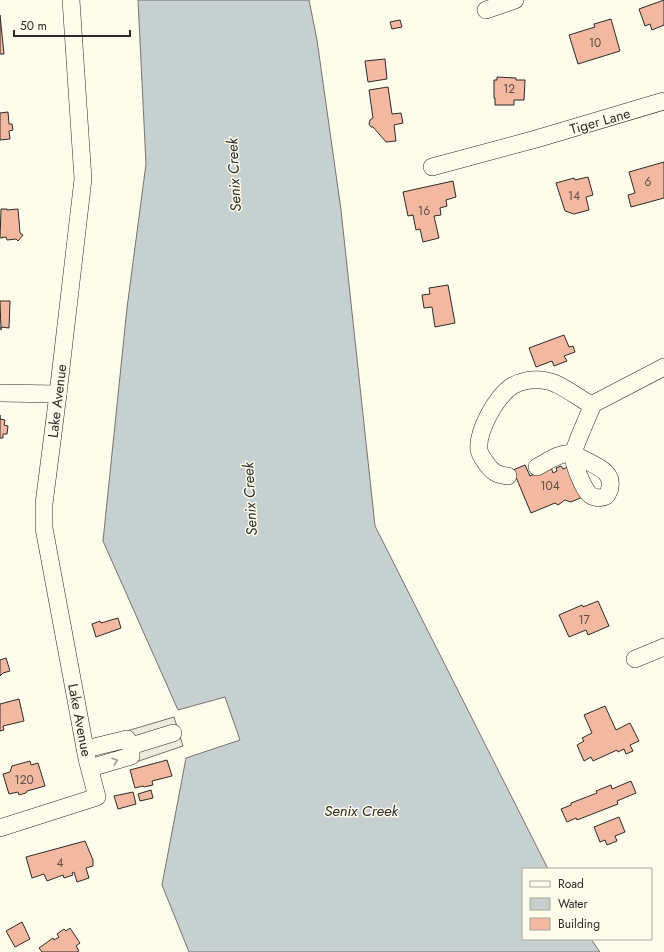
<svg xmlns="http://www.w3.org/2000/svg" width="664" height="952" viewBox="0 0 664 952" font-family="Jost,sans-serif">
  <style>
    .parking { fill: #eceadb; stroke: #74746e }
    .water { fill: #c7d0d0; stroke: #74746e }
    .building { fill: #f2b8a0; stroke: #2b2b2b }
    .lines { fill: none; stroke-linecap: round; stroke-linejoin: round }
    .minor-casing { stroke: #2b2b2b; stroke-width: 18 }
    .minor { stroke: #fdfbea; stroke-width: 17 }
    .oneway { stroke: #9e9d94 }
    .labels { text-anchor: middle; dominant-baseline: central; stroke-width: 3; stroke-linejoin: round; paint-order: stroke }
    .number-label { font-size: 12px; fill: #5d4e48 }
    .street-label { font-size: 14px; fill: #2b2b2b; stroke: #fdfbea }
    .water-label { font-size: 15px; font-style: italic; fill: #2b2b2b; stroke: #fdfbea }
  </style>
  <rect width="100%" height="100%" fill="#fdfbea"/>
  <path class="parking" d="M174 717 183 746 130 764 120 733Z"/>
  <path class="water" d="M138 0H309L317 40 341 210 375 526 548 869H523V939H591L600 952H189L162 885 186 758 240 740 225 697 178 710 103 541 127 308 146 164Z"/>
  <g class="building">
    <path d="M664 0V25L652 30 650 24 645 26 639 9Z"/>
    <path d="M0 15 4 54H0Z"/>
    <path d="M611 19 620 51 578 64 569 35 595 27 594 24Z"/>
    <path d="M400 20 402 27 392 29 390 22Z"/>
    <path d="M385 59 387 79 368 82 365 61Z"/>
    <path d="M497 77 516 78V80H525L524 100H514V105H495V98H494V80H497Z"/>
    <path d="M388 87 392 114 401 113 403 123 394 125 396 141 386 142 373 127H371L369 124 370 120 373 118 369 90Z"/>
    <path d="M8 112 9 124H12L13 130 9 131 10 139 0 140V113Z"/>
    <path d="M664 162V198L631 207 628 195 635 193 629 172Z"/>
    <path d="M588 177 593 195 586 197 589 210 574 214 565 211 556 183 574 178 575 180Z"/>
    <path d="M453 181 456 197 446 200 447 206 440 208 441 215 434 216 439 238 423 242 420 229 416 230 413 215 408 216 403 192Z"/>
    <path d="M1 209H7V210L18 209 20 233 23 235 18 241 16 239 7 240 6 237 0 238Z"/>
    <path d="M448 285 455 323 435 327 432 307 424 308 422 295 430 294 429 288Z"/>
    <path d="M0 301H10L9 328 1 327V330Z"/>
    <path d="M564 335 569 347 573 346 575 352 564 356 567 361 554 366 552 361 536 367 529 348Z"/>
    <path d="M0 415V419L5 420 4 425 8 426 7 434H3V438H0Z"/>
    <path d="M525 465 530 476 551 467 553 473 557 471 556 468 561 466 563 469 568 467 585 496 571 502 565 500 558 505 555 503 531 513 513 470Z"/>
    <path d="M598 601 609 626 588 635 586 630 569 637 559 615 582 605 583 607Z"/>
    <path d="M118 618 121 628 96 637 92 624 100 621 101 623Z"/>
    <path d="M6 658 10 671 3 673 0 676V660Z"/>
    <path d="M19 699 24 721 3 726 4 730 0 731V704Z"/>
    <path d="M605 706 616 730 630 723 639 741 630 745 633 751 626 754 624 749 618 752 617 750 593 761 591 757 584 761 577 745 584 741 582 738 592 733 584 715Z"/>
    <path d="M167 760 172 776 152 781 153 785 144 787 143 786 135 788 130 770Z"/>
    <path d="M30 761 31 765 38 763 45 786 27 791 26 793 19 795 18 792 9 794 3 774 10 772 12 766Z"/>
    <path d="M631 781 636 793 617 801 618 804 577 820 576 818 567 822 561 809 571 805V803L597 793 596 791 611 785 612 789Z"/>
    <path d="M151 790 153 798 140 801 138 794Z"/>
    <path d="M133 792 136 804 118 809 114 796Z"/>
    <path d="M619 817 625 832 615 836 617 841 607 845 605 840 600 842 594 827Z"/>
    <path d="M85 841 93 860V866L86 868 89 878 77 882 74 872 72 873 73 875 64 878 63 875 47 881 44 874 32 878 26 857Z"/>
    <path d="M22 922 30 939 15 947 6 931Z"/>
    <path d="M70 928 80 943 76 946 79 951 77 952H42L39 948 53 938 54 940 59 937 57 934 64 929 66 931Z"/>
  </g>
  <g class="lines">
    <defs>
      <g id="minor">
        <path d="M486 10 515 0"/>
        <path d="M432 167 536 139 664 101"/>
        <path d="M0 393 58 394"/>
        <path d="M537 467C547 462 561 451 573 454 577 455 582 459 587 461 598 467 613 472 610 488 609 491 608 494 606 496 601 499 593 498 589 494 583 488 573 463 573 455 573 449 590 412 593 404"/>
        <path d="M508 476C497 475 492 472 486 463 483 459 480 455 479 450 477 431 496 397 512 386 520 381 532 379 541 380 558 381 574 395 588 403L593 404 664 367"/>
        <path d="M635 659 664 647"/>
        <path d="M131 746 173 733"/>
        <path d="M86 749 127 739 131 746V756L90 768"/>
        <path d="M0 828 97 797 87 759 44 528V504L58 394 83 179 71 0"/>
      </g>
    </defs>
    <use href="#minor" class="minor-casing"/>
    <use href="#minor" class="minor"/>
  </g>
  <defs><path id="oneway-chevron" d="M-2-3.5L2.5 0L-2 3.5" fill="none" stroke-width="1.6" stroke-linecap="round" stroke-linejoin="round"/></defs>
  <use class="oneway" href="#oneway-chevron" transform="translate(115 761) rotate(-17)"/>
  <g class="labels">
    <g class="number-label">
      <text x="595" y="43">10</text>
      <text x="509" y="89">12</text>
      <text x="648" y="182">6</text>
      <text x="574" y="196">14</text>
      <text x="424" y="211">16</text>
      <text x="550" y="486">104</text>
      <text x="584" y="620">17</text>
      <text x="24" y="780">120</text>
      <text x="60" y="863">4</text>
    </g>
    <g class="street-label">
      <text transform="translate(600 121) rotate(-16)">Tiger Lane</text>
      <text transform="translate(57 401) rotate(-83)">Lake Avenue</text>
      <text transform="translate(80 720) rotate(79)">Lake Avenue</text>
    </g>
    <g class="water-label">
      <text transform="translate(234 175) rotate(-93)">Senix Creek</text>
      <text transform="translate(250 499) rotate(-93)">Senix Creek</text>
      <text x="361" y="811">Senix Creek</text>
    </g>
  </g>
  <rect x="522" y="868" width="130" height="72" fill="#fdfbea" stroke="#a9a89e"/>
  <rect x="530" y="881" width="20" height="6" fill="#fdfbea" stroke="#a9a89e"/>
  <text x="558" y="888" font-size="12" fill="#2b2b2b">Road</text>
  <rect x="530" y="898" width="20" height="12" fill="#c7d0d0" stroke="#a9a89e"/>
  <text x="558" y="908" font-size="12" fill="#2b2b2b">Water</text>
  <rect x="530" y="918" width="20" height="12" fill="#f2b8a0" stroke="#a9a89e"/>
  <text x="558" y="928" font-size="12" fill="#2b2b2b">Building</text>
  <path d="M14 30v6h116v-6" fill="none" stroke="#2b2b2b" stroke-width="2"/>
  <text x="20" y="30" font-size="12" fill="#2b2b2b" stroke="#fdfbea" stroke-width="3" paint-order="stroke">50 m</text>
</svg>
